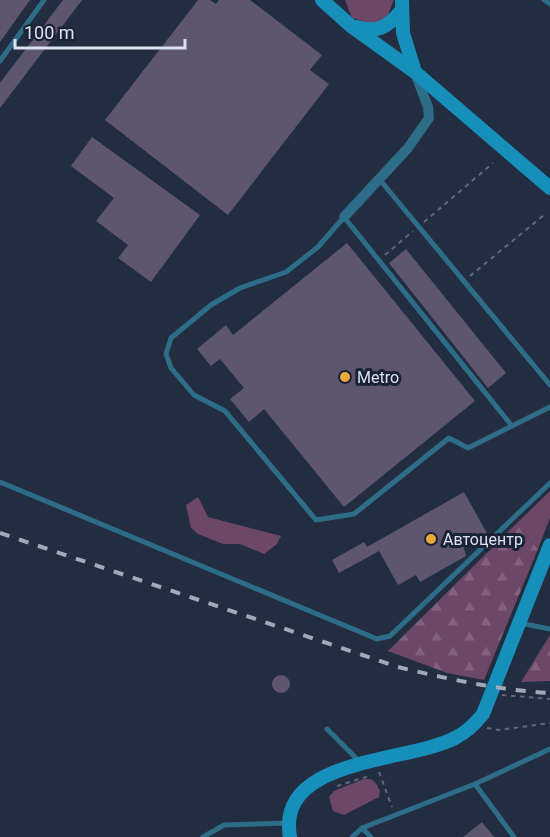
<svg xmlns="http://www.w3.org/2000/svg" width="550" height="837" viewBox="0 0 550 837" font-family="Roboto,sans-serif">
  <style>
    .green { fill: #6d4766 }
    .forest { fill: url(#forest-firs) }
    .building { fill: #5d566e }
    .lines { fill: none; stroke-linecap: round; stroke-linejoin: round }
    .path { stroke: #60697b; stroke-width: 2; stroke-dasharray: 4.5 4.5; stroke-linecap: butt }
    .lane { stroke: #2e6d87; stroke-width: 5 }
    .street { stroke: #2e6d87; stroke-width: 10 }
    .secondary { stroke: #1690ba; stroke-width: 14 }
    .rail { stroke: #a2aab9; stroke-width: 4; stroke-dasharray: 10 10; stroke-linecap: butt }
    .poi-dot { fill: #eaaa39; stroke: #1a2336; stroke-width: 2 }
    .labels { text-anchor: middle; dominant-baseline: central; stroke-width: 6; stroke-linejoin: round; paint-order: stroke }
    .poi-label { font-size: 16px; fill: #dbe2ef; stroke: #1a2336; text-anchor: start }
  </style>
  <defs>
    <pattern id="forest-firs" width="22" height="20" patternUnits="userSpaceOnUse" patternTransform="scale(1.5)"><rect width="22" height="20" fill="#6d4766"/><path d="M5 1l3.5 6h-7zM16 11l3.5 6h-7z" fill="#81617c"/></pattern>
  </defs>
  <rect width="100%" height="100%" fill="#232d41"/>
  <g class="green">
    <path d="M345 0H394L387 17 373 24 352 18Z"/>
    <path d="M550 491V518L538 549 516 524Z"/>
    <path d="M198 497 208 517 281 536 277 544 264 554 240 544H223L198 534 191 528 186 505Z"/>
    <path d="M364 779C374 778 376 783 380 791L379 797 344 815 333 811 329 797 334 791Z"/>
  </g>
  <g class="forest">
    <path d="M516 524 538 549 484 680 447 673 388 651Z"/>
    <path d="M550 635V681L521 682Z"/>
  </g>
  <g class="building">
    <path d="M0 0H30L0 42Z"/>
    <path d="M63 0H82L0 108V83Z"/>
    <path d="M198 0H210L216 4 219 0H250L322 55 310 70 329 84 228 215 105 120Z"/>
    <path d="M92 137 200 215 151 282 118 258 128 245 96 221 114 198 71 166Z"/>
    <path d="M347 243 475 401 344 507 264 409 249 422 230 399 244 388 220 359 211 366 197 349 226 325 233 335Z"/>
    <path d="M406 249 506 373 488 388 389 263Z"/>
    <path d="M464 492 488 535 464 548 466 556 420 582 416 575 398 585 379 551 339 573 332 560 364 542 367 547Z"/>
    <circle cx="281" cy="684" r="9"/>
    <path d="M482 822 494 837H463Z"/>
  </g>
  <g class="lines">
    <g class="path">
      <path d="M424 222 493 163"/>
      <path d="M385 255 413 231"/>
      <path d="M470 276 544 215"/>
      <path d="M502 695 550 699"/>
      <path d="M487 728 499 730 550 723"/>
      <path d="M379 772 392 807"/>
      <path d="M337 786 369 776"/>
    </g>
    <g class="lane">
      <path d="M544 0 550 4"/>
      <path d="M0 61 44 0"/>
      <path d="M380 180 550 385"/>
      <path d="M512 426 344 217 318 247 286 272 240 288 211 305 171 338 166 354 171 368 194 395 225 411 316 520 354 514 449 438 468 448 550 407"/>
      <path d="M0 482 377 639 390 636 550 483"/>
      <path d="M520 623 550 629"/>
      <path d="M327 729 361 763"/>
      <path d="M475 784 514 837"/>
      <path d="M362 828 371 837"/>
      <path d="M203 837 224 825 288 823"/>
      <path d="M352 837 362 828 475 784 550 749"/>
    </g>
    <path class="street" d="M344 217 408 148 429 118 428 107 415 73"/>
    <g class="secondary">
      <path d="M322 0 351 26 415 72 550 188"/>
      <path d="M402 0 403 33 415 72"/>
      <path d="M356 27C377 33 387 28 401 11"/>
      <path d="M290 837C276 757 407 763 455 738 467 732 475 724 483 714L550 545"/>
    </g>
    <path class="rail" d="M0 533 398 667C448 679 498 690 550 693"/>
  </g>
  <g class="poi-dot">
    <circle cx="345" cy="377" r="6"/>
    <circle cx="431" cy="539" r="6"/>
  </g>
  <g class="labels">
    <g class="poi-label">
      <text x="357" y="377">Metro</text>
      <text x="443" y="539">Автоцентр</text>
    </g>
  </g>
  <path d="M15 39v9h170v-9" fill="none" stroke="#dbe2ef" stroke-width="3"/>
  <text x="24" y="39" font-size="18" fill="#dbe2ef" stroke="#1a2336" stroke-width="4.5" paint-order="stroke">100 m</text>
</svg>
